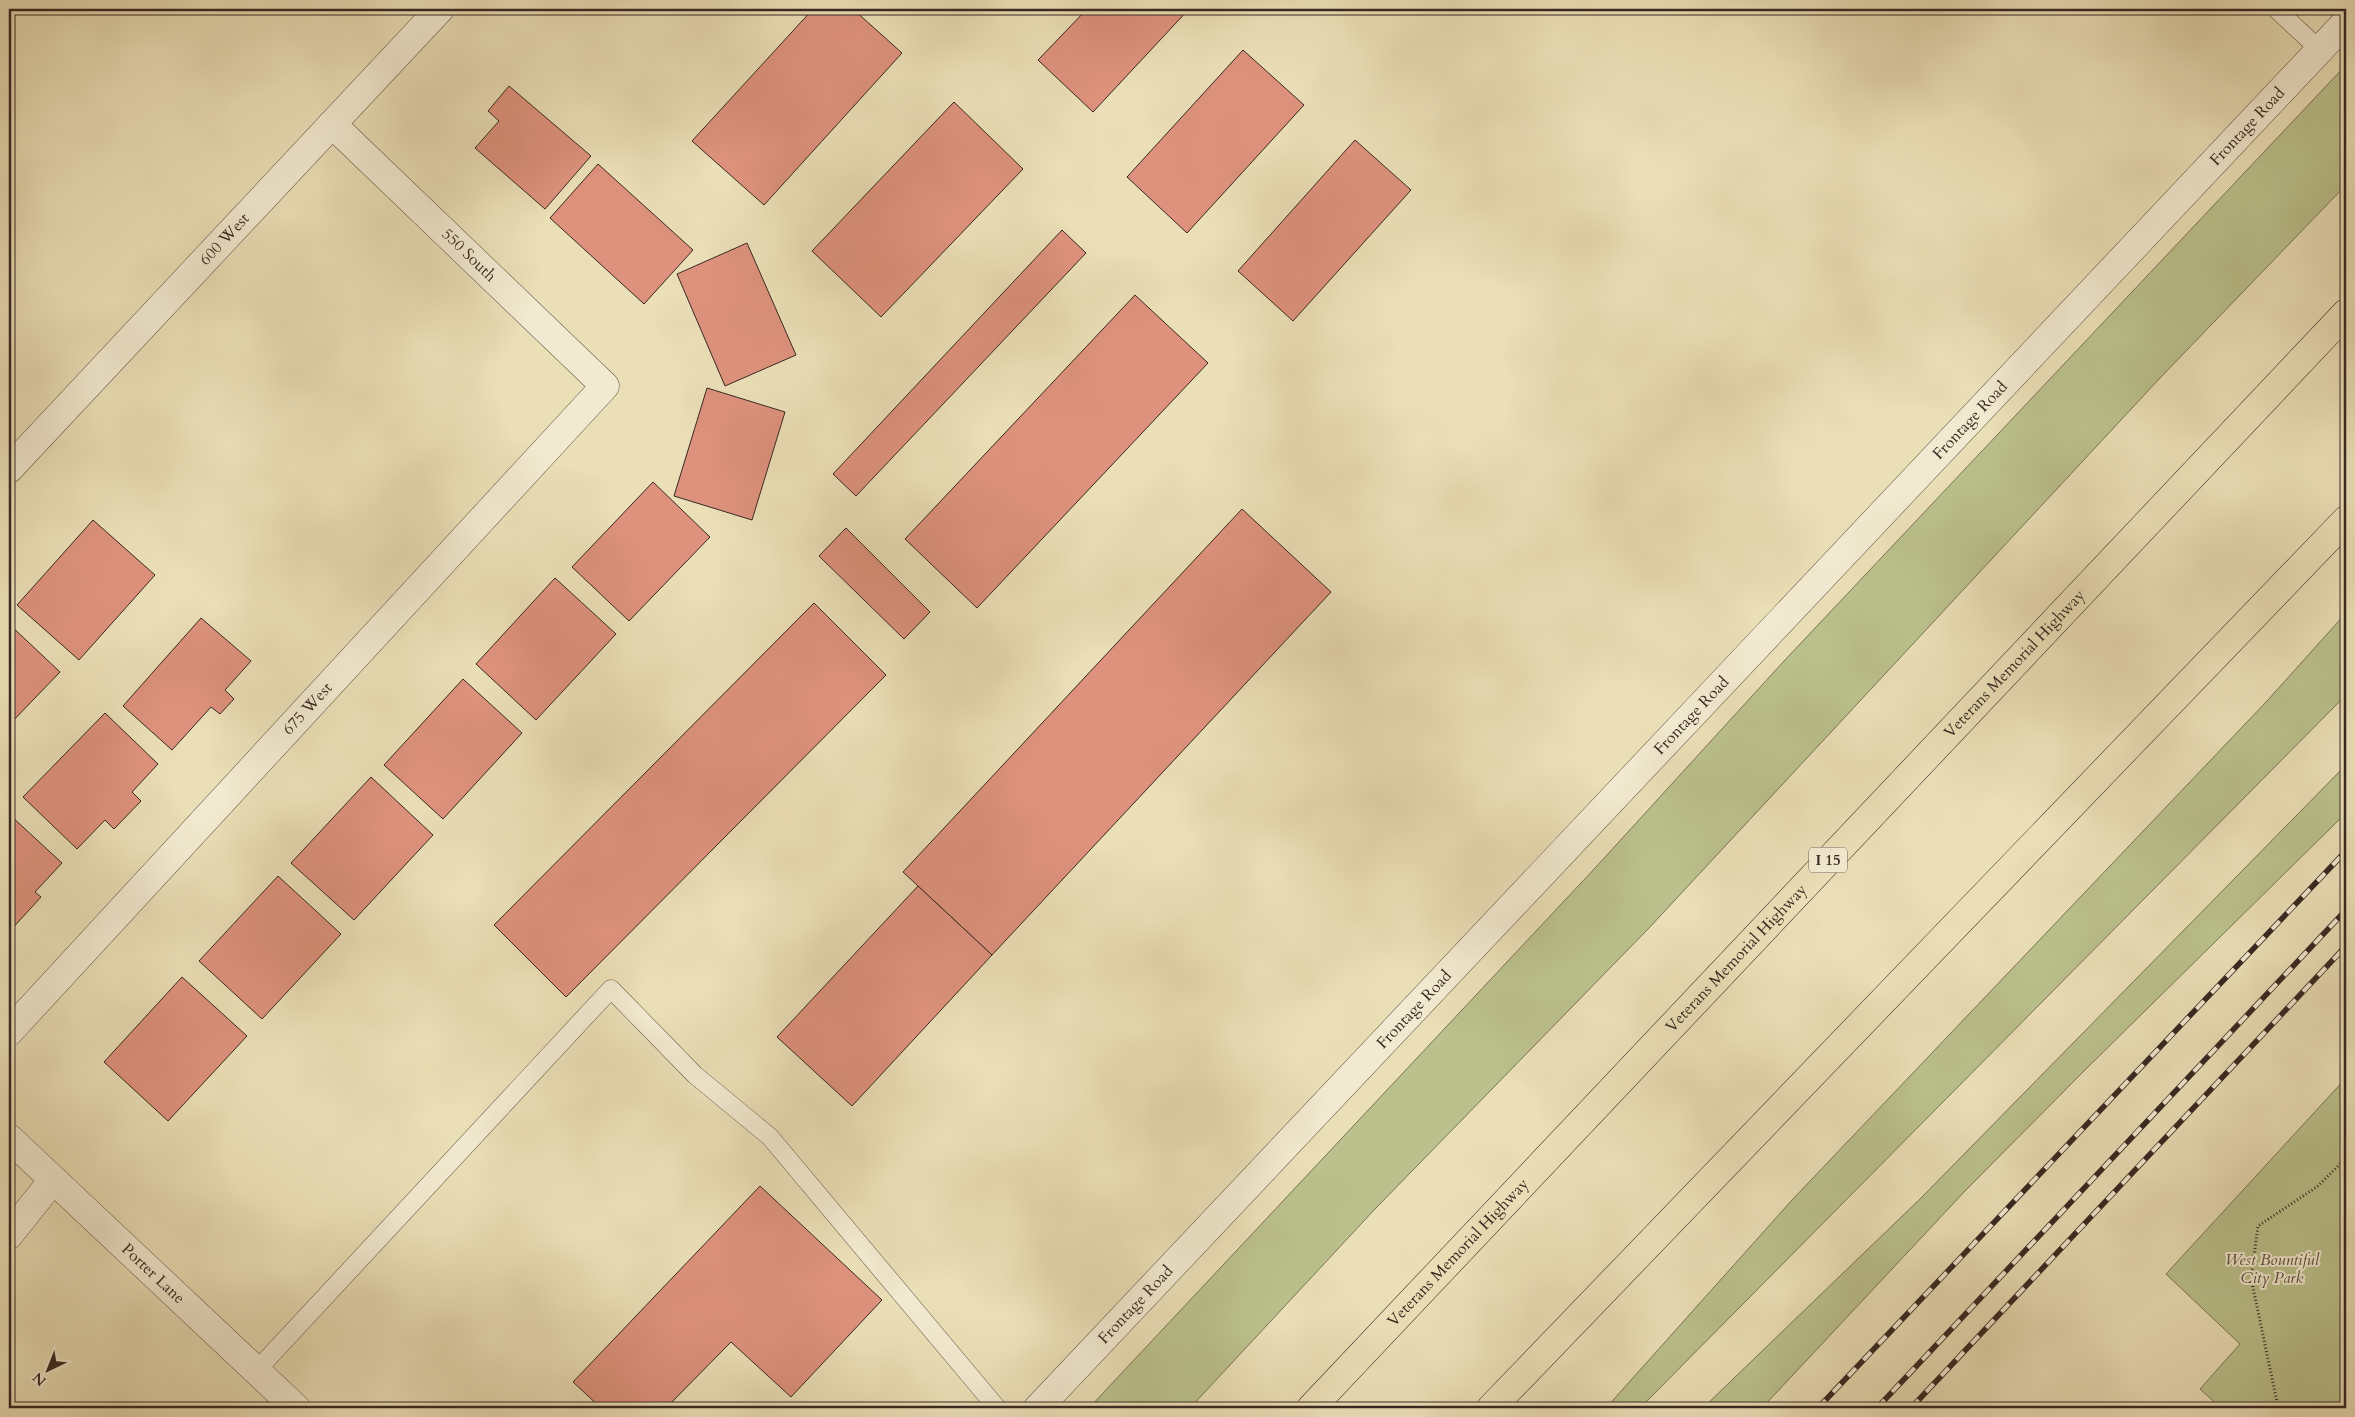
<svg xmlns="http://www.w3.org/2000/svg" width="2355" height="1417" viewBox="0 0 2355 1417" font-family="Cardo,serif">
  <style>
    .green { fill: #bbc18c; stroke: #7a7457 }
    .building { fill: #de927d; stroke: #382822 }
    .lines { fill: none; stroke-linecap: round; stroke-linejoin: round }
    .service-casing { stroke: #655647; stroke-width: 19 }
    .minor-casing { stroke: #655647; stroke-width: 29 }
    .tertiary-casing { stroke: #655647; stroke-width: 29 }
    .motorway-casing { stroke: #382822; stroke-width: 29 }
    .path { stroke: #382822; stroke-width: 3; stroke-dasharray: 1 2.5; stroke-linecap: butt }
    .service { stroke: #f2ead0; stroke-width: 18 }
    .minor { stroke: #f2ead0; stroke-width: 28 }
    .tertiary { stroke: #f2ead0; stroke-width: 28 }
    .motorway { stroke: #ebdfb7; stroke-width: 28 }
    .rail-casing { stroke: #382822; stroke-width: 5.5 }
    .rail { stroke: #f2ead0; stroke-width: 4; stroke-dasharray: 11; stroke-linecap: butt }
    .labels { text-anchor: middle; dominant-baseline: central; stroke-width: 4; stroke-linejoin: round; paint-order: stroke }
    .shield { fill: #f2ead0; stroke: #706256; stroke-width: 1 }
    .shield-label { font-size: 15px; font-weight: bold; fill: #382822 }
    .street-label { font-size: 16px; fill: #382822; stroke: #f2ead0 }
    .park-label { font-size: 16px; font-style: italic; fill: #594e3c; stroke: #f2ead0 }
  </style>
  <rect width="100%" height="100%" fill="#ebdfb7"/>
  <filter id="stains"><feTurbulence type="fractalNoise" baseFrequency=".004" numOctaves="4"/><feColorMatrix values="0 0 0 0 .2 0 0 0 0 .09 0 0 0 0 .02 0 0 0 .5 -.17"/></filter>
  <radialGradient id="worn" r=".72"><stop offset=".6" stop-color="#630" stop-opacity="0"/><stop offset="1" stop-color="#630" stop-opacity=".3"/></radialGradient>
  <g class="green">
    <path d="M2346 65V185L2160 378 1649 928 1375 1209 1190 1408H1089L1596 867 1784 661Z"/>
    <path d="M2346 613V695L1640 1408H1606L1792 1200 2267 701Z"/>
    <path d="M2346 765V813L2085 1070 1965 1191 1762 1408H1703L1921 1198Z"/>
    <path d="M2346 1078V1408H2221L2200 1389 2240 1344 2166 1274Z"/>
  </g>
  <g class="building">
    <path d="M813 9H853L902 53 764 205 692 141Z"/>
    <path d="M1087 9H1189L1093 112 1038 60Z"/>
    <path d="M1243 50 1304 105 1187 233 1127 177Z"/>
    <path d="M509 86 591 156 545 209 475 148 499 121 488 111Z"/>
    <path d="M954 102 1023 169 881 317 812 251Z"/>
    <path d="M1355 140 1411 190 1293 321 1238 271Z"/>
    <path d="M598 164 693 250 644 304 550 218Z"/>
    <path d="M1062 230 1086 253 856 496 833 474Z"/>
    <path d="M747 243 796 355 725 386 677 274Z"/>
    <path d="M1135 295 1208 363 977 608 905 539Z"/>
    <path d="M707 388 785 412 752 520 674 496Z"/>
    <path d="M653 482 710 537 629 621 572 567Z"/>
    <path d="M1242 509 1331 592 992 955 903 872Z"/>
    <path d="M93 520 155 575 79 660 17 605Z"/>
    <path d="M846 528 930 612 904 639 819 556Z"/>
    <path d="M555 578 616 634 536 720 476 664Z"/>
    <path d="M814 603 886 675 566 997 494 925Z"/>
    <path d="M201 618 251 661 225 690 234 699 220 714 211 707 172 750 123 706Z"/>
    <path d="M9 624 60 672 9 725Z"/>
    <path d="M463 679 522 733 443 819 384 765Z"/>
    <path d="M105 713 158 764 132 792 141 801 114 829 105 820 77 849 23 797Z"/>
    <path d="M371 777 433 835 354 920 291 863Z"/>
    <path d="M11 816 62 863 35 892 41 897 9 932V819Z"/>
    <path d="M278 876 341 934 262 1019 199 961Z"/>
    <path d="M918 886 992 955 852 1106 777 1037Z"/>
    <path d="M182 977 247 1036 168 1121 104 1062Z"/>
    <path d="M760 1186 882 1300 791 1397 731 1342 666 1408H601L573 1382Z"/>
  </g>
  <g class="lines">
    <defs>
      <g id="service">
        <path d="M2276 9 2320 50"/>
        <path d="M256 1371 611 989 695 1075 770 1137 997 1408"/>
      </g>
      <g id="minor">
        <path id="s1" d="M9 469 440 9"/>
        <path id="s2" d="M9 1032 605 386 332 124"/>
        <path id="s3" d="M9 1138 296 1408"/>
        <path d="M9 1235 53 1180"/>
      </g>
      <g id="tertiary">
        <path id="s4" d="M1038 1408 2346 22"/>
      </g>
      <g id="motorway">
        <path id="s5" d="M1311 1408 2346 313"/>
        <path d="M1491 1408 2346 520"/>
      </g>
    </defs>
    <use href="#service" class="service-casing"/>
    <use href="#minor" class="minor-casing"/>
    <use href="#tertiary" class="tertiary-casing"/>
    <use href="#motorway" class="motorway-casing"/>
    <path class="path" d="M2283 1408 2277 1402 2251 1278 2258 1226 2318 1186 2346 1158"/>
    <use href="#service" class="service"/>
    <use href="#minor" class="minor"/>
    <use href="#tertiary" class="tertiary"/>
    <use href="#motorway" class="motorway"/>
    <defs>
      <g id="rail">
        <path d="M1818 1408 2346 851"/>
        <path d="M1877 1408 2346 910"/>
        <path d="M1911 1408 2346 946"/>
      </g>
    </defs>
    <use href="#rail" class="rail-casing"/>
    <use href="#rail" class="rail"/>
  </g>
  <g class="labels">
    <rect class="shield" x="1809" y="847.5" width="38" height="25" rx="4"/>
    <g class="shield-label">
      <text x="1828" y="860">I 15</text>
    </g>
    <g class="street-label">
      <text stroke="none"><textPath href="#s4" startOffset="1762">Frontage Road</textPath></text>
      <text stroke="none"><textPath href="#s1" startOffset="315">600 West</textPath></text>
      <text transform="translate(469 255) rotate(44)">550 South</text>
      <text stroke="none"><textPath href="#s4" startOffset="1358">Frontage Road</textPath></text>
      <text stroke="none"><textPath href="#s5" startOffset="1024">Veterans Memorial Highway</textPath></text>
      <text stroke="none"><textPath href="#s2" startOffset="440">675 West</textPath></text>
      <text stroke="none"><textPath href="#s4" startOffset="952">Frontage Road</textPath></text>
      <text stroke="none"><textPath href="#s5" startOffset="619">Veterans Memorial Highway</textPath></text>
      <text stroke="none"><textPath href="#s4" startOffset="548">Frontage Road</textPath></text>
      <text stroke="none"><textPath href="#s5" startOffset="214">Veterans Memorial Highway</textPath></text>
      <text stroke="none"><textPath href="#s3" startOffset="198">Porter Lane</textPath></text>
      <text stroke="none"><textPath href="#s4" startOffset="142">Frontage Road</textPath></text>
    </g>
    <g class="park-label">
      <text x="2272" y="1260">West Bountiful<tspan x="2272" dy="18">City Park</tspan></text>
    </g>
  </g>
  <rect width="2355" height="1417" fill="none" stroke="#ebdfb7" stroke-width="30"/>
  <rect x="10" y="10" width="2335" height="1397" fill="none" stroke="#382822" stroke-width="2.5"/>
  <rect x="15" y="15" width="2325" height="1387" fill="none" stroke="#382822"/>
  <g transform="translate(48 1370) rotate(223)" stroke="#f2ead0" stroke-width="4" paint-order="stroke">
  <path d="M0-4L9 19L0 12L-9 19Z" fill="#382822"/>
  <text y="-8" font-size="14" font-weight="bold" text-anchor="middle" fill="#382822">N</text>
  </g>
  <rect width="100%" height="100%" filter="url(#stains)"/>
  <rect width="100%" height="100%" fill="url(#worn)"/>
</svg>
